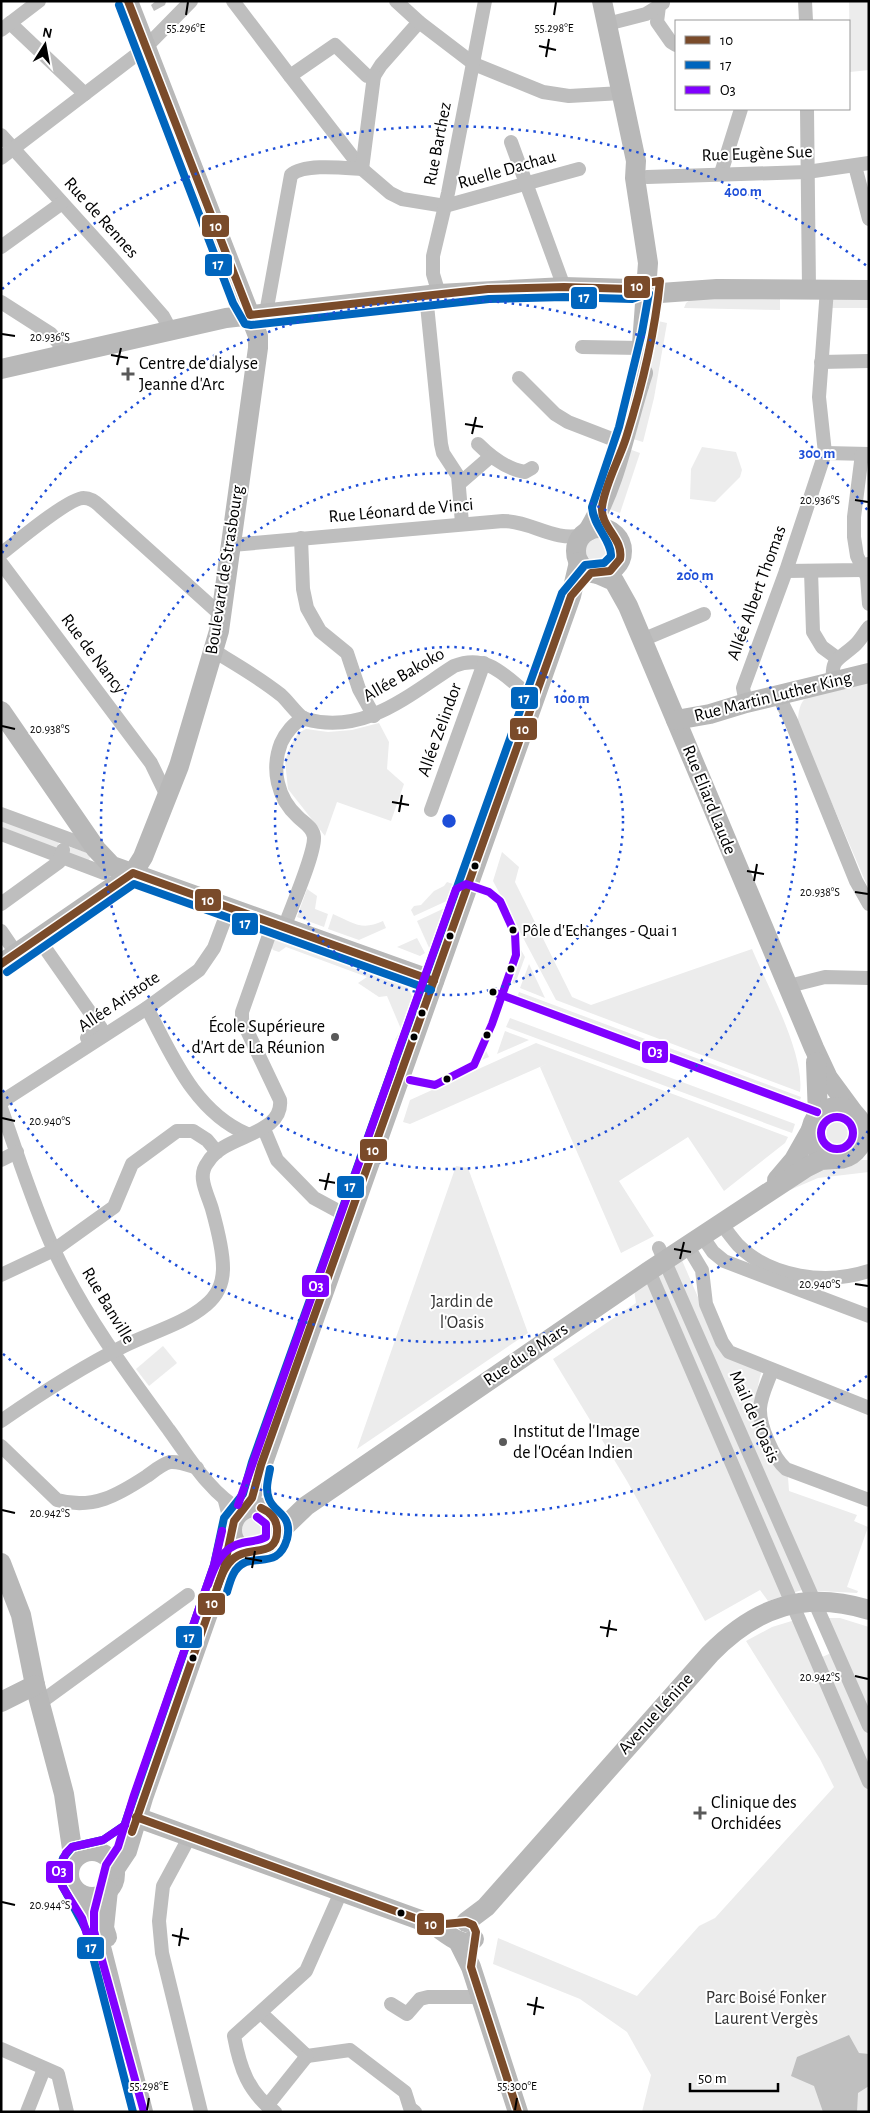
<svg xmlns="http://www.w3.org/2000/svg" width="870" height="2113" viewBox="0 0 870 2113" font-family="'Alegreya Sans',sans-serif">
  <style>
    .green { fill: #ececec }
    .water { fill: #bfbfbf }
    .lines { fill: none; stroke-linecap: round; stroke-linejoin: round }
    .street { stroke: #bebebe; stroke-width: 14 }
    .secondary { stroke: #b8b8b8; stroke-width: 20 }
    .bus-1-casing { stroke: #fff; stroke-width: 11 }
    .bus-2-casing { stroke: #fff; stroke-width: 11 }
    .bus-3-casing { stroke: #fff; stroke-width: 11 }
    .bus-1 { stroke: #7a4b2a; stroke-width: 8 }
    .bus-2 { stroke: #0065bd; stroke-width: 8 }
    .bus-3 { stroke: #8000ff; stroke-width: 8 }
    .ticks { fill: none; stroke: #000; stroke-width: 2 }
    .ring { fill: none; stroke: #1d4ed8; stroke-width: 2.5; stroke-dasharray: 2.5 5 }
    .poi-dot { fill: #595959; stroke: #fff; stroke-width: 2 }
    .bus-dot { fill: #000; stroke: #fff; stroke-width: 2 }
    .labels { text-anchor: middle; dominant-baseline: central; stroke-width: 4; stroke-linejoin: round; paint-order: stroke }
    .bus-label { font-size: 17px; fill: #000; stroke: #fff; text-anchor: start }
    .street-label { font-size: 18px; fill: #000; stroke: #fff }
    .poi-label { font-size: 18px; fill: #000; stroke: #fff; text-anchor: start }
    .park-label { font-size: 18px; fill: #333; stroke: #fff }
    .ticks-label { font-size: 12px; text-anchor: middle; fill: #000; stroke: #fff; stroke-width: 4; stroke-linejoin: round; paint-order: stroke }
    .centre { fill: #1d4ed8; stroke: #fff; stroke-width: 2.5 }
    .ring-label { font-size: 15px; text-anchor: middle; font-weight: bold; fill: #1d4ed8; stroke: #fff; stroke-width: 4; stroke-linejoin: round; paint-order: stroke }
    .line-badge { stroke: #fff; stroke-width: 2 }
    .badge-label { font-size: 14px; text-anchor: middle; font-weight: bold; fill: #fff }
  </style>
  <rect width="100%" height="100%" fill="#fff"/>
  <g class="green">
    <path d="M849 1H869V70L850 72Z"/>
    <path d="M830 295 869 299V308H830Z"/>
    <path d="M780 297V310L684 308 686 303 693 298Z"/>
    <path d="M658 321 667 323 654 398 643 442 633 439Z"/>
    <path d="M702 447 736 452 742 470 740 477 715 502 690 499 691 469Z"/>
    <path d="M629 449 640 453 620 513 609 509Z"/>
    <circle cx="599" cy="551" r="22"/>
    <path d="M869 678V890L798 724C798 714 799 702 808 696 819 689 855 682 869 678Z"/>
    <path d="M379 723 389 742 387 769 404 784 391 821 337 802 325 836 288 789 285 761 290 747 298 733 306 729 328 732 352 730Z"/>
    <path d="M1 818 60 840 56 851 1 831Z"/>
    <path d="M70 847 91 854 88 864 67 856Z"/>
    <path d="M502 852 519 867 515 882 572 997 591 1005 752 949C767 985 805 1054 800 1092L556 1000 493 881Z"/>
    <path d="M447 882 456 885 451 899 414 916 411 910 414 906 421 905 434 891 444 886Z"/>
    <path d="M307 889 317 896 315 909 328 914 324 927 297 917Z"/>
    <path d="M449 906 431 952 417 921Z"/>
    <path d="M333 914C353 923 362 931 383 921L386 928 359 940 328 929Z"/>
    <path d="M274 938 406 984 415 1002 401 1045 395 1040 401 1029 387 996 379 997 358 983 367 977 286 947 279 952 273 950 271 946Z"/>
    <path d="M417 938 425 953 420 956 397 947Z"/>
    <path d="M517 943 525 957 515 984 503 980Z"/>
    <path d="M529 964 545 998 520 988Z"/>
    <path d="M519 992 801 1097 798 1106 516 1001Z"/>
    <path d="M510 1018 795 1124 792 1133 506 1027Z"/>
    <path d="M505 1031 529 1040 497 1054Z"/>
    <path d="M481 1041 489 1057 472 1064Z"/>
    <path d="M536 1043 788 1137 785 1143 724 1191 688 1137 619 1181 654 1236 621 1253 540 1067 551 1062 410 1124 403 1122 410 1100Z"/>
    <circle cx="838" cy="1133" r="20"/>
    <path d="M863 1160H869V1172L818 1178 790 1190 787 1185 835 1162Z"/>
    <path d="M456 1166 468 1168 528 1333 357 1449Z"/>
    <path d="M681 1258 723 1355 762 1370C750 1405 756 1456 788 1477L789 1491 857 1515 854 1521 868 1527 847 1587 858 1591 857 1593 802 1590 768 1601 760 1590 705 1621 627 1481 553 1359 636 1303 634 1290Z"/>
    <path d="M163 1346 177 1363 149 1386 136 1369Z"/>
    <circle cx="255" cy="1530" r="22"/>
    <path d="M825 1618H840L869 1627V2112H642L651 2075 627 2032 580 1999 493 1964 498 1938 637 1996 699 1926 715 1918 834 1787 820 1759 746 1641 772 1627 795 1620 813 1661 838 1650Z"/>
  </g>
  <g class="water">
    <path d="M156 1 166 2 165 5 154 11 151 5Z"/>
    <path d="M849 2035 859 2053 869 2054V2086L858 2093 857 2112H823L814 2086 791 2076 797 2057Z"/>
  </g>
  <g class="lines">
    <g class="street">
      <path d="M233 1 290 76 335 45 367 76H374L381 65 419 22"/>
      <path d="M396 1 419 22 474 64 543 92 569 96 622 93"/>
      <path d="M805 1 806 21"/>
      <path d="M663 3 659 6 657 22 671 42 676 45"/>
      <path d="M10 23 85 94"/>
      <path d="M607 24 646 14 659 6"/>
      <path d="M1 30 39 1"/>
      <path d="M290 76 362 169 390 193 402 199 445 206 579 169"/>
      <path d="M807 109 809 289"/>
      <path d="M1 135 113 259 163 316 170 329"/>
      <path d="M511 142 564 287"/>
      <path d="M1 158 145 48 191 1"/>
      <path d="M855 166 869 219"/>
      <path d="M721 173 741 109"/>
      <path d="M647 177 807 172 869 163"/>
      <path d="M1 247 62 203"/>
      <path d="M439 294 433 274V256L448 193 485 1"/>
      <path d="M426 295 441 444 443 453 458 476 462 523"/>
      <path d="M1 302 51 334 67 353"/>
      <path d="M266 313 291 175C304 163 345 168 362 169L374 76"/>
      <path d="M582 347 640 348"/>
      <path d="M821 362 869 361"/>
      <path d="M519 378 555 414 568 422 625 444"/>
      <path d="M478 444C491 457 506 469 525 472L532 468"/>
      <path d="M825 453 869 454"/>
      <path d="M862 454 854 517V537L857 556 867 577 869 604"/>
      <path d="M460 483 490 457"/>
      <path d="M301 538 303 589 307 608 320 631 347 653 359 689 374 716"/>
      <path d="M232 545 503 521C532 521 553 542 583 535"/>
      <path d="M1 554C15 543 70 497 84 498 91 498 97 503 101 507L222 616"/>
      <path d="M1 563 151 763 167 796"/>
      <path d="M786 571 862 570 868 564"/>
      <path d="M811 571 813 632 822 647 837 658"/>
      <path d="M642 640 704 614"/>
      <path d="M214 651C237 665 260 678 281 695 288 701 298 716 305 719 365 735 407 696 454 666 489 652 507 679 534 699"/>
      <path d="M833 683C831 658 837 661 854 646 860 641 864 633 869 627"/>
      <path d="M778 695 791 721 856 881 869 904"/>
      <path d="M746 703 743 688 786 571 825 453 819 397 827 289"/>
      <path d="M431 810 484 663"/>
      <path d="M1 814 96 849"/>
      <path d="M1 834 104 873"/>
      <path d="M1 904 59 862 63 850"/>
      <path d="M284 928C291 908 315 854 314 837 313 827 304 823 298 817 277 798 271 769 281 743 285 734 294 722 304 718"/>
      <path d="M1 931 16 953"/>
      <path d="M38 938 101 1028 87 1038"/>
      <path d="M789 986 825 977 869 978"/>
      <path d="M147 1008C172 1055 194 1111 247 1134"/>
      <path d="M1 1102 147 1008 199 970 214 948 229 908"/>
      <path d="M1 1108C18 1155 33 1205 54 1250 84 1315 127 1373 169 1430 190 1459 210 1493 242 1511"/>
      <path d="M264 1129 277 1160 314 1198 351 1218"/>
      <path d="M1 1160 17 1152"/>
      <path d="M721 1223C726 1230 732 1238 738 1245 771 1278 826 1285 869 1271"/>
      <path d="M702 1236 713 1252 724 1261 869 1316"/>
      <path d="M687 1245 702 1270 706 1304 722 1342 729 1352 869 1408"/>
      <path d="M659 1248 869 1726"/>
      <path d="M649 1271 869 1782"/>
      <path d="M1 1275 54 1250 114 1207 132 1164 177 1131H193L207 1140 217 1152"/>
      <path d="M772 1370C768 1382 761 1395 760 1408 759 1425 773 1458 786 1469L869 1500"/>
      <path d="M1 1421C40 1394 82 1367 124 1346 150 1333 184 1324 206 1305 217 1296 223 1283 223 1268 223 1249 217 1227 212 1209 209 1199 204 1189 203 1180 202 1173 204 1167 208 1162 224 1134 284 1136 280 1100L242 1020V1012L273 924"/>
      <path d="M1 1446 57 1500C93 1510 118 1495 147 1476 154 1471 162 1464 170 1462 180 1461 188 1465 197 1468"/>
      <path d="M225 1501 232 1528"/>
      <path d="M41 1702 188 1595"/>
      <path d="M190 1836 163 1886 159 1921 162 1953 201 2112"/>
      <path d="M391 2004 407 2014 420 1999 428 1997H480"/>
      <path d="M261 2013 307 2056 350 2050 405 2092 410 2108 415 2112"/>
      <path d="M1 2049 58 2074 67 2112"/>
      <path d="M267 2106 307 2056"/>
      <path d="M27 2112 44 2069"/>
      <path d="M275 2112C248 2092 240 2068 234 2036L306 1971 341 1892"/>
    </g>
    <g class="secondary">
      <path d="M602 1 636 161 635 178 648 263 639 385"/>
      <path d="M1 369 226 318 439 294 564 287 631 289 646 294 717 289 869 290"/>
      <circle cx="599" cy="551" r="23"/>
      <path d="M588 531C618 481 625 427 643 373"/>
      <path d="M598 574 614 581 628 606 814 1048 828 1078 853 1112"/>
      <path d="M1 711 96 849 112 866 434 981"/>
      <path d="M676 720 710 714 746 703 869 673"/>
      <path d="M1 964 133 873 143 857 179 766 219 631 258 348V336L128 1"/>
      <path d="M816 1062 818 1115"/>
      <circle cx="837" cy="1133" r="26"/>
      <path d="M777 1180 794 1160 811 1130"/>
      <circle cx="255" cy="1530" r="23"/>
      <path d="M247 1508 571 596 579 562"/>
      <path d="M277 1534 306 1506 649 1271 807 1167 821 1160 834 1159"/>
      <path d="M1 1563 21 1615 35 1685 64 1794 72 1849 71 1863"/>
      <path d="M1 1702 35 1685"/>
      <path d="M136 1817 434 1925C445 1932 463 1950 474 1939"/>
      <circle cx="92" cy="1874" r="23"/>
      <path d="M115 1869 127 1851 143 1798 224 1568 232 1533"/>
      <path d="M79 1893 91 1915 100 1943 143 2112"/>
      <path d="M466 1922 486 1907 710 1654C756 1607 804 1590 869 1610"/>
      <path d="M107 1937 104 1928 108 1890"/>
      <path d="M458 1941 471 1967 518 2112"/>
    </g>
    <defs>
      <g id="bus-1">
        <path d="M128 1 250 315 488 289 564 287 631 289 646 283 660 281C655 331 641 390 626 438 619 460 605 484 602 507 600 527 624 539 620 559L610 571 591 573 571 596 261 1465 252 1498 234 1521 224 1568 132 1832"/>
        <path d="M1 964 133 873 434 981"/>
        <path d="M217 1588C221 1577 225 1565 234 1558 250 1545 279 1559 277 1528 276 1518 270 1512 261 1508"/>
        <path d="M136 1817 434 1925 466 1922 473 1925 476 1932 471 1967 518 2112"/>
      </g>
      <g id="bus-2">
        <path d="M119 5 233 303 245 324 251 325 489 299 564 297 632 299 649 293 642 332 619 427 592 507C593 526 612 541 611 556L604 563 585 565 562 593 252 1462 243 1494 224 1518 214 1565 123 1829"/>
        <path d="M7 972 134 884 431 990"/>
        <path d="M227 1592C230 1582 233 1568 244 1563 260 1556 279 1567 287 1539 293 1514 274 1513 269 1499 265 1489 268 1480 270 1469"/>
        <path d="M125 1825 103 1840 72 1847 63 1858 59 1872 63 1887 86 1930 133 2112"/>
      </g>
      <g id="bus-3">
        <path d="M493 992 817 1112"/>
        <path d="M394 1063 456 889 466 884 489 892 500 901 515 934 516 955 492 1024 474 1065 435 1085 410 1080"/>
        <circle cx="837" cy="1133" r="16"/>
        <path d="M238 1505 393 1067"/>
        <path d="M208 1585C214 1567 222 1547 242 1543 250 1541 259 1541 266 1537V1524L257 1517"/>
        <path d="M92 1951 82 1918 62 1886 59 1869 66 1853 72 1847 103 1840 125 1825"/>
        <path d="M144 2112 94 1931V1912L106 1865 118 1847 134 1795 214 1565 222 1531"/>
      </g>
    </defs>
    <use href="#bus-1" class="bus-1-casing"/>
    <use href="#bus-2" class="bus-2-casing"/>
    <use href="#bus-3" class="bus-3-casing"/>
    <use href="#bus-1" class="bus-1"/>
    <use href="#bus-2" class="bus-2"/>
    <use href="#bus-3" class="bus-3"/>
  </g>
  <path class="ticks" d="M186 15 188 2M554 15 556 2M539 46 556 50M546 57 549 39M2 334 15 336M111 355 128 358M117 365 121 348M465 424 483 427M472 434 476 417M855 500 868 502M2 726 15 729M392 802 409 805M399 812 402 795M747 871 764 874M754 881 757 864M855 892 868 894M2 1118 15 1121M319 1180 336 1183M325 1190 329 1173M674 1249 691 1252M680 1259 684 1242M855 1284 868 1286M2 1510 15 1513M245 1558 262 1561M252 1568 255 1551M600 1627 617 1630M607 1637 610 1620M855 1676 868 1679M2 1902 15 1905M172 1935 189 1939M179 1946 182 1928M527 2004 544 2008M534 2015 537 1997M147 2110 149 2098M515 2110 517 2098"/>
  <g class="ring">
    <circle cx="449" cy="821" r="174"/>
    <circle cx="449" cy="821" r="348"/>
    <path d="M868 1131A521 521 0 0 1 2 1089M2 553A521 521 0 0 1 868 511"/>
    <path d="M867 1376A695 695 0 0 1 2 1353M2 289A695 695 0 0 1 867 266"/>
  </g>
  <g class="poi-dot">
    <path d="M125.5 366.5h5v5h5v5h-5v5h-5v-5h-5v-5h5z"/>
    <circle cx="335" cy="1037" r="5"/>
    <circle cx="503" cy="1442" r="5"/>
    <path d="M697.5 1805.5h5v5h5v5h-5v5h-5v-5h-5v-5h5z"/>
  </g>
  <g class="bus-dot">
    <circle cx="475" cy="866" r="4.5"/>
    <circle cx="513" cy="930" r="4.5"/>
    <circle cx="450" cy="936" r="4.5"/>
    <circle cx="511" cy="969" r="4.5"/>
    <circle cx="493" cy="992" r="4.5"/>
    <circle cx="422" cy="1013" r="4.5"/>
    <circle cx="487" cy="1035" r="4.5"/>
    <circle cx="414" cy="1037" r="4.5"/>
    <circle cx="447" cy="1079" r="4.5"/>
    <circle cx="193" cy="1658" r="4.5"/>
    <circle cx="401" cy="1913" r="4.5"/>
  </g>
  <g class="labels">
    <g class="bus-label">
      <text x="522" y="930">Pôle d'Echanges - Quai 1</text>
    </g>
    <g class="street-label">
      <text transform="translate(438 144) rotate(-79)">Rue Barthez</text>
      <text transform="translate(757 154) rotate(-2)">Rue Eugène Sue</text>
      <text transform="translate(507 170) rotate(-16)">Ruelle Dachau</text>
      <text transform="translate(101 218) rotate(48)">Rue de Rennes</text>
      <text transform="translate(401 511) rotate(-5)">Rue Léonard de Vinci</text>
      <text transform="translate(225 570) rotate(-81)">Boulevard de Strasbourg</text>
      <text transform="translate(757 593) rotate(-70)">Allée Albert Thomas</text>
      <text transform="translate(93 654) rotate(53)">Rue de Nancy</text>
      <text transform="translate(404 675) rotate(-30)">Allée Bakoko</text>
      <text transform="translate(773 697) rotate(-14)">Rue Martin Luther King</text>
      <text transform="translate(440 730) rotate(-70)">Allée Zelindor</text>
      <text transform="translate(709 800) rotate(68)">Rue Eliard Laude</text>
      <text transform="translate(119 1002) rotate(-34)">Allée Aristote</text>
      <text transform="translate(108 1306) rotate(59)">Rue Banville</text>
      <text transform="translate(526 1355) rotate(-34)">Rue du 8 Mars</text>
      <text transform="translate(754 1417) rotate(66)">Mail de l'Oasis</text>
      <text transform="translate(656 1714) rotate(-48)">Avenue Lénine</text>
    </g>
    <g class="poi-label">
      <text x="139" y="364">Centre de dialyse<tspan x="139" dy="21">Jeanne d'Arc</tspan></text>
      <text x="325" y="1027" text-anchor="end">École Supérieure<tspan x="325" dy="21">d'Art de La Réunion</tspan></text>
      <text x="513" y="1432">Institut de l'Image<tspan x="513" dy="21">de l'Océan Indien</tspan></text>
      <text x="711" y="1803">Clinique des<tspan x="711" dy="21">Orchidées</tspan></text>
    </g>
    <g class="park-label">
      <text x="462" y="1302">Jardin de<tspan x="462" dy="21">l'Oasis</tspan></text>
      <text x="766" y="1998">Parc Boisé Fonker<tspan x="766" dy="21">Laurent Vergès</tspan></text>
    </g>
  </g>
  <g class="ticks-label">
    <text x="186" y="32">55.296°E</text>
    <text x="554" y="32">55.298°E</text>
    <text x="50" y="341">20.936°S</text>
    <text x="820" y="504">20.936°S</text>
    <text x="50" y="733">20.938°S</text>
    <text x="820" y="896">20.938°S</text>
    <text x="50" y="1125">20.940°S</text>
    <text x="820" y="1288">20.940°S</text>
    <text x="50" y="1517">20.942°S</text>
    <text x="820" y="1681">20.942°S</text>
    <text x="50" y="1909">20.944°S</text>
    <text x="149" y="2090">55.298°E</text>
    <text x="517" y="2090">55.300°E</text>
  </g>
  <circle cx="449" cy="821" r="8" class="centre"/>
  <g class="ring-label">
    <text x="743" y="196">400 m</text>
    <text x="817" y="458">300 m</text>
    <text x="695" y="580">200 m</text>
    <text x="572" y="703">100 m</text>
  </g>
  <g class="line-badge">
    <rect x="201" y="214" width="29" height="24" rx="5" fill="#7a4b2a"/>
    <rect x="204" y="253" width="29" height="24" rx="5" fill="#0065bd"/>
    <rect x="623" y="275" width="28" height="24" rx="5" fill="#7a4b2a"/>
    <rect x="570" y="286" width="28" height="24" rx="5" fill="#0065bd"/>
    <rect x="510" y="686" width="29" height="24" rx="5" fill="#0065bd"/>
    <rect x="509" y="717" width="29" height="24" rx="5" fill="#7a4b2a"/>
    <rect x="194" y="888" width="28" height="24" rx="5" fill="#7a4b2a"/>
    <rect x="231" y="912" width="28" height="24" rx="5" fill="#0065bd"/>
    <rect x="641" y="1040" width="28" height="24" rx="5" fill="#8000ff"/>
    <rect x="359" y="1138" width="29" height="24" rx="5" fill="#7a4b2a"/>
    <rect x="336" y="1175" width="29" height="24" rx="5" fill="#0065bd"/>
    <rect x="301" y="1274" width="29" height="24" rx="5" fill="#8000ff"/>
    <rect x="197" y="1592" width="29" height="24" rx="5" fill="#7a4b2a"/>
    <rect x="175" y="1625" width="28" height="24" rx="5" fill="#0065bd"/>
    <rect x="45" y="1860" width="29" height="24" rx="5" fill="#8000ff"/>
    <rect x="416" y="1912" width="29" height="24" rx="5" fill="#7a4b2a"/>
    <rect x="76" y="1936" width="29" height="24" rx="5" fill="#0065bd"/>
  </g>
  <g class="badge-label">
    <text x="216" y="231">10</text>
    <text x="218" y="269">17</text>
    <text x="637" y="291">10</text>
    <text x="584" y="302">17</text>
    <text x="524" y="703">17</text>
    <text x="523" y="734">10</text>
    <text x="208" y="905">10</text>
    <text x="245" y="928">17</text>
    <text x="655" y="1057">O3</text>
    <text x="373" y="1155">10</text>
    <text x="350" y="1191">17</text>
    <text x="316" y="1291">O3</text>
    <text x="212" y="1608">10</text>
    <text x="189" y="1642">17</text>
    <text x="59" y="1876">O3</text>
    <text x="431" y="1929">10</text>
    <text x="91" y="1952">17</text>
  </g>
  <rect width="870" height="2113" fill="none" stroke="#000000" stroke-width="5"/>
  <rect x="675" y="20" width="175" height="90" fill="#ffffff" stroke="#999999"/>
  <rect x="685" y="36" width="25" height="8" fill="#7a4b2a" stroke="#999999"/>
  <text x="720" y="45" font-size="15" fill="#000000">10</text>
  <rect x="685" y="61" width="25" height="8" fill="#0065bd" stroke="#999999"/>
  <text x="720" y="70" font-size="15" fill="#000000">17</text>
  <rect x="685" y="86" width="25" height="8" fill="#8000ff" stroke="#999999"/>
  <text x="720" y="95" font-size="15" fill="#000000">O3</text>
  <g transform="translate(45 45) rotate(11)" stroke="#ffffff" stroke-width="4" paint-order="stroke">
  <path d="M0-4L9 19L0 12L-9 19Z" fill="#000000"/>
  <text y="-8" font-size="14" font-weight="bold" text-anchor="middle" fill="#000000">N</text>
  </g>
  <path d="M690 2083v8h88v-8" fill="none" stroke="#000000" stroke-width="2.5"/>
  <text x="698" y="2083" font-size="15" fill="#000000" stroke="#ffffff" stroke-width="4" paint-order="stroke">50 m</text>
</svg>
